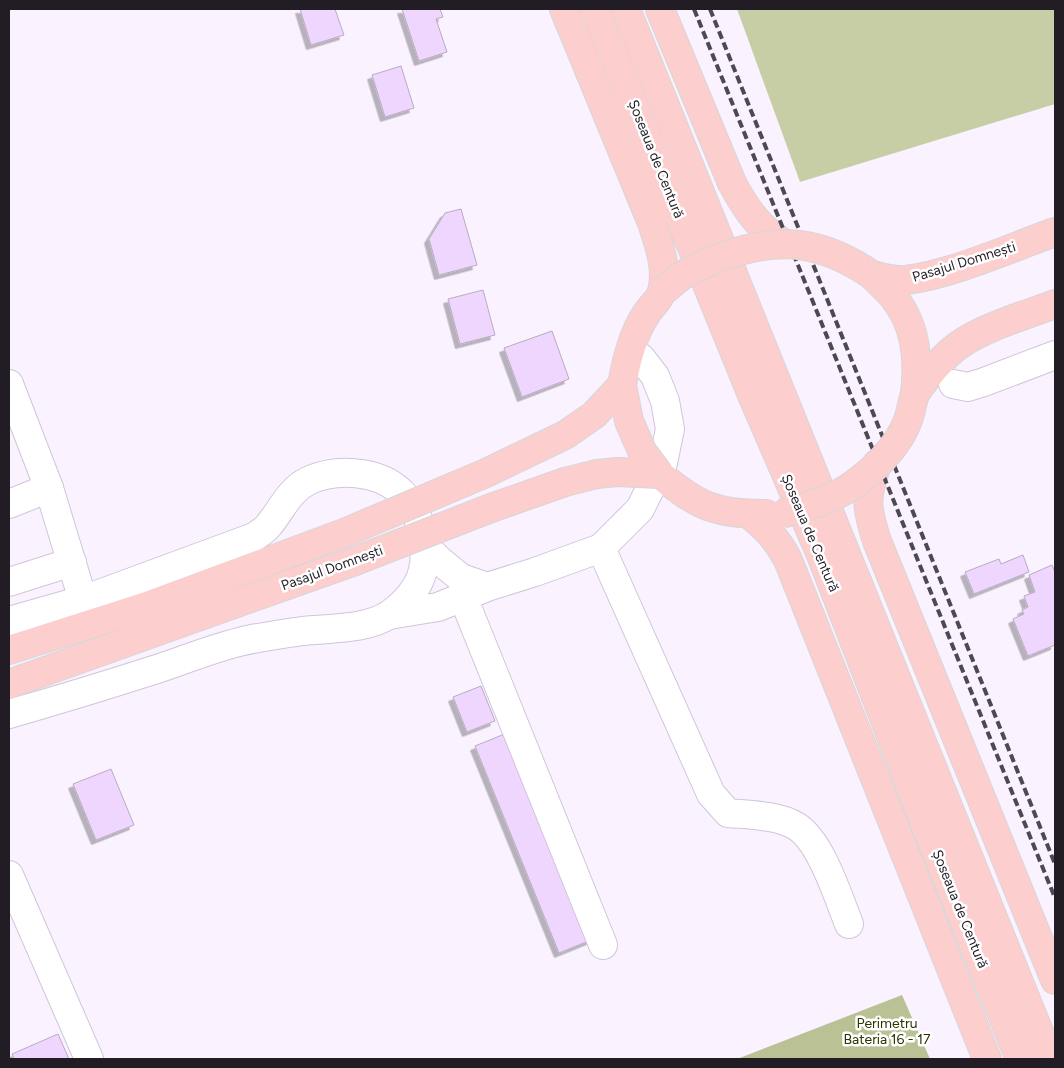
<svg xmlns="http://www.w3.org/2000/svg" width="1064" height="1068" viewBox="0 0 1064 1068" font-family="Figtree,sans-serif">
  <style>
    .green { fill: #c7cea6 }
    .forest { fill: #bac195 }
    .building { fill: #efd6fe; stroke: #b8abbf; filter: url(#shadow) }
    .lines { fill: none; stroke-linecap: round; stroke-linejoin: round }
    .minor-casing { stroke: #d1c5d9; stroke-width: 30 }
    .major-casing { stroke: #d7d6d8; stroke-width: 30 }
    .minor { stroke: #fff; stroke-width: 28 }
    .major { stroke: #fccfce; stroke-width: 28 }
    .rail { stroke: #4d4851; stroke-width: 4; stroke-dasharray: 8 4; stroke-linecap: butt }
    .major-bridge-casing { stroke: #d7d6d8; stroke-width: 30; stroke-linecap: butt }
    .major-bridge { stroke: #fccfce; stroke-width: 28 }
    .labels { text-anchor: middle; dominant-baseline: central; stroke-width: 5; stroke-linejoin: round; paint-order: stroke }
    .street-label { font-size: 14px; fill: #221d25; stroke: #fff }
    .park-label { font-size: 14px; fill: #2e3300; stroke: #fff }
  </style>
  <defs>
    <filter id="shadow"><feDropShadow dx="-4.5" dy="4.5" stdDeviation="0" flood-color="#0004"/></filter>
  </defs>
  <rect width="100%" height="100%" fill="#faf2ff"/>
  <path class="green" d="M737 9H1055V104L800 182Z"/>
  <path class="forest" d="M902 995 930 1059H737Z"/>
  <g class="building">
    <path d="M300 9H335L344 35 311 45Z"/>
    <path d="M402 9H440L443 17 436 19 447 52 419 61Z"/>
    <path d="M401 66 414 108 385 117 372 75Z"/>
    <path d="M461 209 477 265 439 275 429 239 445 213Z"/>
    <path d="M483 290 495 335 460 344 448 299Z"/>
    <path d="M552 331 569 379 522 397 504 348Z"/>
    <path d="M1023 555 1029 572 974 594 965 572 999 559 1001 564Z"/>
    <path d="M1052 565 1055 572V645L1028 656 1013 619 1024 614 1022 610 1028 607 1024 596 1035 592 1029 575Z"/>
    <path d="M481 686 495 721 467 732 453 697Z"/>
    <path d="M507 733 591 940 559 953 475 746Z"/>
    <path d="M111 769 134 825 96 840 73 784Z"/>
    <path d="M58 1034 69 1059H14L12 1054Z"/>
  </g>
  <g class="lines">
    <defs>
      <g id="minor">
        <path d="M9 384 49 488 83 600"/>
        <path d="M953 384 968 387 984 382 1055 355"/>
        <path d="M9 504 49 488"/>
        <path d="M424 545 440 561 461 578 487 587"/>
        <path d="M601 548 711 794 728 813C750 815 777 815 796 826 821 841 838 897 849 924"/>
        <path d="M9 582 72 562"/>
        <path d="M463 597 603 945"/>
        <path d="M389 615 438 607 487 587 535 572 601 548 640 509 663 463 670 429 665 401 655 376 641 358"/>
        <path d="M9 621 83 600 254 537C258 534 265 530 268 526 281 511 289 490 308 481 336 468 378 470 401 492 423 514 433 560 416 587 410 597 400 607 390 614 367 630 329 628 302 631 281 634 259 637 239 642 211 649 184 660 157 669 107 685 58 700 9 714"/>
        <path d="M9 875 89 1059"/>
      </g>
      <g id="major">
        <path d="M564 9 652 223C659 244 668 269 662 291 660 300 649 308 645 316 632 336 626 362 622 385"/>
        <path d="M595 9 752 395 821 555 925 824 1020 1059"/>
        <path d="M626 9 1050 1059"/>
        <path d="M660 9 732 183C746 209 758 227 783 243"/>
        <path d="M872 275C883 278 894 281 906 280 953 274 1010 248 1055 232"/>
        <path d="M872 275C878 281 885 288 891 294 916 323 919 358 915 394"/>
        <path d="M915 394C927 376 941 358 959 345 984 327 1026 315 1055 304"/>
        <path d="M877 464C865 499 866 507 877 541L1055 980"/>
        <path d="M659 474C698 506 714 514 766 514"/>
        <path d="M749 514C767 529 777 539 788 560L987 1059"/>
        <path d="M9 650 150 605 344 533"/>
        <path d="M9 684 355 561"/>
      </g>
    </defs>
    <use href="#minor" class="minor-casing"/>
    <use href="#major" class="major-casing"/>
    <use href="#minor" class="minor"/>
    <use href="#major" class="major"/>
    <g class="rail">
      <path d="M694 9 1055 898"/>
      <path d="M710 9 1055 864"/>
    </g>
    <defs>
      <g id="major-bridge">
        <path d="M662 292C670 286 678 278 686 273 697 266 712 261 724 256 781 236 822 241 872 275"/>
        <path d="M622 385 629 421 642 451 659 474"/>
        <path d="M782 514C803 507 828 501 847 489 871 473 898 448 908 420 911 412 912 403 915 394"/>
        <path d="M344 533 486 473 565 435 594 415 622 385"/>
        <path d="M355 561 491 508 565 482 597 474 618 472 659 474"/>
      </g>
    </defs>
    <use href="#major-bridge" class="major-bridge-casing"/>
    <use href="#major-bridge" class="major-bridge"/>
  </g>
  <g class="labels">
    <g class="street-label">
      <text transform="translate(656 159) rotate(68)">Șoseaua de Centură</text>
      <text transform="translate(964 262) rotate(-17)">Pasajul Domnești</text>
      <text transform="translate(810 533) rotate(67)">Șoseaua de Centură</text>
      <text transform="translate(332 568) rotate(-20)">Pasajul Domnești</text>
      <text transform="translate(960 909) rotate(68)">Șoseaua de Centură</text>
    </g>
    <g class="park-label">
      <text x="887" y="1023">Perimetru<tspan x="887" dy="16">Bateria 16 - 17</tspan></text>
    </g>
  </g>
  <rect width="1064" height="1068" fill="none" stroke="#221d25" stroke-width="20"/>
</svg>
